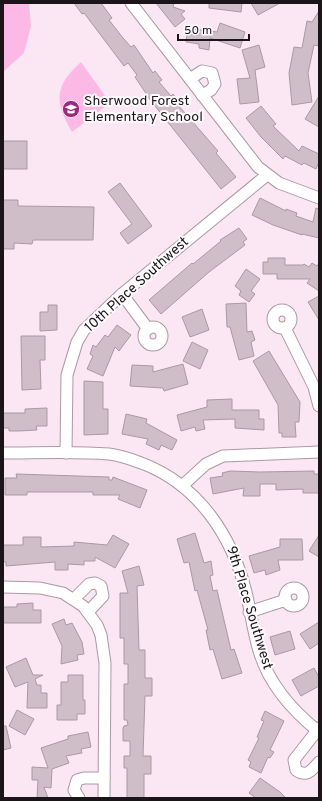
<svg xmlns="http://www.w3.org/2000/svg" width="322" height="801" viewBox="0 0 322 801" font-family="Overpass,sans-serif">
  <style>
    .green { fill: #fdb9e5 }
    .building { fill: #cfbdc8; stroke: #aa99a4 }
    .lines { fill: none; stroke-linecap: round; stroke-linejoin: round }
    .minor-casing { stroke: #ab99a4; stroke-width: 13 }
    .minor { stroke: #fff; stroke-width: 11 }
    .labels { text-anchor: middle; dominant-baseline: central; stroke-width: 4; stroke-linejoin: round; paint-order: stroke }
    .poi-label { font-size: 14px; fill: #1b1519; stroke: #fdfafc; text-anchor: start }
    .street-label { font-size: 14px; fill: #1b1519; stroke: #fdfafc }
  </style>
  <rect width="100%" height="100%" fill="#fae7f3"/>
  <g class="green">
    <path d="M3 3H29L31 26 24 53 3 72Z"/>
    <path d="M81 62 108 100 107 105 72 132C54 102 54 86 81 62Z"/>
  </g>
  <g class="building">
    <path d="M74 3H101L112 18 109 20 123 38 131 47 134 45 153 73 155 71 162 80 159 82 171 96 173 94 180 104 178 105 218 151 216 153 236 177 221 189 151 101 135 77 137 75 128 63 124 66 84 13 82 14Z"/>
    <path d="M156 3H174L173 7 185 11 181 14 185 19 175 27Z"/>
    <path d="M209 3H242L241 12 209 8Z"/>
    <path d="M251 3H280L258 15Z"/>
    <path d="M319 11V46L314 45 308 73 312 102 292 105 289 73 294 47 302 48 307 21 312 22Z"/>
    <path d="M220 23 245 32 240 48 210 38 209 50 199 48V44L186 42 188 28 217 32Z"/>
    <path d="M259 45 265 67 255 70 259 102 240 104 237 79 250 78 242 50Z"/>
    <path d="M319 96V127L305 119Z"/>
    <path d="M261 106 276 124 273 126 299 151 302 146 319 154V162L316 169 304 163 302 165 285 156 283 159 261 137 246 118Z"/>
    <rect x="3" y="141" width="24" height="28"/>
    <path d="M120 183 152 226 128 244 120 233 132 224 108 192Z"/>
    <path d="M260 198 286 211V209L297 213 296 216 313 222 316 208 319 209V238L302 234V235L273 225 252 215Z"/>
    <path d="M3 200H18V206L94 207 93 240H33L32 244 14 243V249H3Z"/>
    <path d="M239 228 247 239 243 242 245 245 209 272 161 314 149 300 192 263 193 264 221 241 220 240Z"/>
    <path d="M268 258H285V265H303L304 264 309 267 312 263 317 266 319 263V291L307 283 310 279H277V274H263V262H268Z"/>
    <path d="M246 269 260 279 251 291 255 294 249 302 239 295 241 291 235 286Z"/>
    <path d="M319 296V320L308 302Z"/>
    <path d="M246 303 247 332 252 331 255 340 251 342 254 356 239 360 230 327H227L226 304Z"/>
    <path d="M48 305H57V330L40 331V312H48Z"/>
    <path d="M202 309 209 330 190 337 182 317Z"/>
    <path d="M117 325 131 335 119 351 115 347 103 376 87 369 93 356 90 354 93 345 96 347 105 335 108 337Z"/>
    <path d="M21 336H45V360H40L41 389 22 390Z"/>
    <path d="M192 342 208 350 200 369 183 361Z"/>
    <path d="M269 351 300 402 299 422H295L296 437H282V433H279L278 405 253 361Z"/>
    <path d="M183 364 188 384 164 391 163 388 130 386 132 365 153 366V372Z"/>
    <path d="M84 381 103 382V409H108V434L84 435Z"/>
    <path d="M232 399V410H259V419H264V430L235 428V419L203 420 205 429 196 431 195 427 181 431 177 415 207 407V400Z"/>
    <path d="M47 408V426H36L37 430 19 431H9V428H3V413H25V409Z"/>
    <path d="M126 414 147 419 146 423 177 440 172 450 161 445 159 450 146 444 148 439 122 434Z"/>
    <path d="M230 471 260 472 314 471V474H319V493H303V489L276 490V484H260V496H243L244 488 213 494 210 478 223 476 222 473Z"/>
    <path d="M16 474 109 477V480H112L113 477 147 490 140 508 118 499 120 495H93V492H27V495H5V478H17Z"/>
    <path d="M195 533 204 563 211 561 213 575 210 576 213 591 217 590 231 650 234 649 242 673 222 679 213 649 210 650 206 630H208L197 590 195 591 189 562 184 563 177 539Z"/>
    <path d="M113 535 129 544 115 568 95 557V561H84V565L68 564V570H55V562L6 566V562H3V545H23V537H41V547L74 546V542L107 545Z"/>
    <path d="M319 535V557L309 551Z"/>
    <path d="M280 539H302L303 560H278L280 570 266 575 265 570 254 573 249 556 280 547Z"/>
    <path d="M139 566 144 585 137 586 139 650H145V678H152V696H145L143 756H151V774H144V798H127V768H124V756H130V741H123V728L124 726 128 725 127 720H124V684H128V664H124V638H120V593H128L122 571Z"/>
    <path d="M33 603V610H41V623H3V607H17V604Z"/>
    <path d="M64 619 66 625 72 623 82 642 84 654 77 655 78 660 61 664 62 646 52 624Z"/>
    <path d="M319 622V643L310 649 300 634Z"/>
    <path d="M290 631 295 649 275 655 270 637Z"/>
    <path d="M26 658 33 675H43L35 679 37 685H41V693H47V708H27L28 682 15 687 6 667Z"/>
    <path d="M314 668 319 677V686L301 696 292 680Z"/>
    <path d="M68 675H83V700H85V714H77V720H57V705H61V682H68Z"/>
    <path d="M17 710 34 719 25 735 9 726Z"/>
    <path d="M265 711 284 721 270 750 274 752 270 758 268 757 261 773 249 767 251 762 248 760 259 738 257 737 264 721 261 720Z"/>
    <path d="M3 726H6L11 748 3 750Z"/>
    <path d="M88 732 91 747 81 749 82 753 66 756 69 763 52 769 51 788 44 787 48 798H37L38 780H32V767L48 768 41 748 68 739V736Z"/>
    <path d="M260 778 280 792 286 798H256L249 793Z"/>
  </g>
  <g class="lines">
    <defs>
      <g id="minor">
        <path d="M131 3 258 167 279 183 319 198"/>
        <path d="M190 79 202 71 212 73 215 84 211 90 202 95"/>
        <path d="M122 294 148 329"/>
        <circle cx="282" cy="319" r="9"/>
        <circle cx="153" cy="336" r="9"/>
        <path d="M285 328 314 387 319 406"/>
        <path d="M3 453C38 453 74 451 109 454 121 455 133 460 144 464 199 486 232 536 246 592 251 612 253 633 260 654 270 685 294 712 319 732"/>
        <path d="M66 453 67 375 77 342 84 330 122 294 267 175"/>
        <path d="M182 486 206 464 223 456 319 452"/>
        <path d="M3 587 40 588 63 593 83 606 97 625 101 635 105 663 104 798"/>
        <circle cx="294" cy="597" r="9"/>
        <path d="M74 599 89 584 95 583 101 586 103 596 88 612"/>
        <path d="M249 612 286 600"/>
        <path d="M319 728 294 760 296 770C307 778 312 770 319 762"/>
        <path d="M79 798 74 790 77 780 84 778H104"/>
      </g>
    </defs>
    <use href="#minor" class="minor-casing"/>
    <use href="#minor" class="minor"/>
  </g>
  <defs>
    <symbol id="school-disc" viewBox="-11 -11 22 22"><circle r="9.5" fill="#9e2780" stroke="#fdfafc"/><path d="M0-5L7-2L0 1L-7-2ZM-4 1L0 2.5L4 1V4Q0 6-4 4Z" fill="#fff"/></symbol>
  </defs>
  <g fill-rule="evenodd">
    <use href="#school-disc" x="61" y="99" width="20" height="20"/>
  </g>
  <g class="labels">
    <g class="poi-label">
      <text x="84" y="101">Sherwood Forest<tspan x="84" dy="16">Elementary School</tspan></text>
    </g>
    <g class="street-label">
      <text transform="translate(137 285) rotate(-42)">10th Place Southwest</text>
      <text transform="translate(249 608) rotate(73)">9th Place Southwest</text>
    </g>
  </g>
  <rect width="322" height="801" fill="none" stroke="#1b1519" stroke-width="8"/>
  <path d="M178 34v6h71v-6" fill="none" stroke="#1b1519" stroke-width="2"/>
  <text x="184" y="34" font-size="12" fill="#1b1519" stroke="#fdfafc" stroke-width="3" paint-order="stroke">50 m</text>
</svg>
